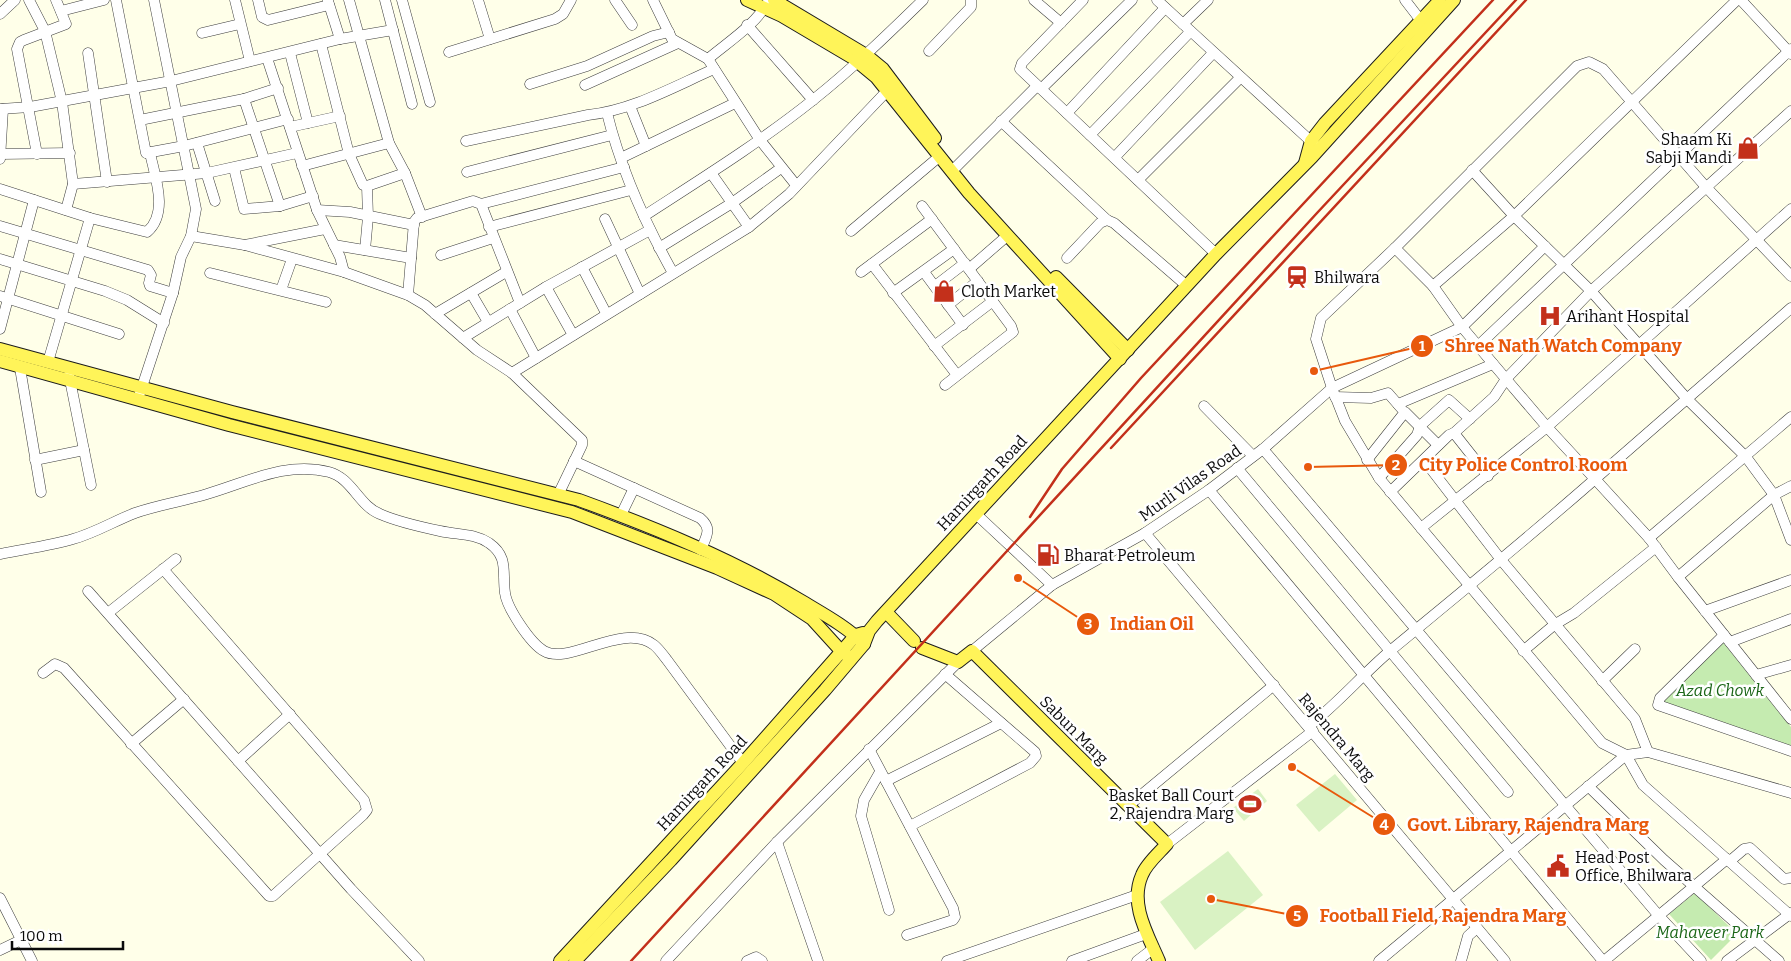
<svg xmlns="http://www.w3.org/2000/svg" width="1791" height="961" viewBox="0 0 1791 961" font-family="Bitter,serif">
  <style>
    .green { fill: #c5ebb0 }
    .pitch { fill: #d9f2c3 }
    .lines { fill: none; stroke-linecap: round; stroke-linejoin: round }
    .minor-casing { stroke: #3e3e3e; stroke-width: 11 }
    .major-casing { stroke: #1c1c1c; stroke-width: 14 }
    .minor { stroke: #fff; stroke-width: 10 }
    .major { stroke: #fff459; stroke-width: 12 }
    .rail { stroke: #c3301b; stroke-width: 2.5 }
    .labels { text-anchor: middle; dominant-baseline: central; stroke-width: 5; stroke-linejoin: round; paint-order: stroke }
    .poi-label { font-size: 16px; fill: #0b0b0b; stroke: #fff; text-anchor: start }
    .street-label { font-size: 16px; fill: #0b0b0b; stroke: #fff }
    .park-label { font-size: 16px; font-style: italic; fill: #1b6618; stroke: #fff }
    .leader { fill: none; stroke: #e8590c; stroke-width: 2 }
    .callout-dot { fill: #e8590c; stroke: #fff; stroke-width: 2 }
    .mark-label { font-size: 15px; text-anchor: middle; font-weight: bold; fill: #fff }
    .callout-label { font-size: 18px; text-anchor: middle; font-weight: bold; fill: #e8590c; stroke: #fff; stroke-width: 5; stroke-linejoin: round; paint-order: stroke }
  </style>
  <rect width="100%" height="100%" fill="#ffffe9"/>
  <g class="green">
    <path d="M1722 641 1791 727V746L1661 704Z"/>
    <path d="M1695 893 1737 934 1711 960 1669 914Z"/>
  </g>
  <g class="pitch">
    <path d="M1335 774 1357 800 1319 832 1296 805Z"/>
    <path d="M1258 789 1267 801 1244 821 1233 808Z"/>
    <path d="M1228 851 1263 895 1195 950 1160 902Z"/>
  </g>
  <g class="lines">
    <defs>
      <g id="minor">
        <path d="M29 0 45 31 62 102 73 184 66 210"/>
        <path d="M116 0 146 153 184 146 288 119"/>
        <path d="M235 0 250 61"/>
        <path d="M258 0 262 17 268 20 329 5"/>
        <path d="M349 0 389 143 405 173 422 217"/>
        <path d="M385 0 412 104"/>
        <path d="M402 0 430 102"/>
        <path d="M478 0 490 39"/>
        <path d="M615 0 632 25"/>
        <path d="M653 0 672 39 708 59 760 140 796 185"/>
        <path d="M1034 0 1061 23"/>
        <path d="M1083 0 1022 63 1020 69 1216 254"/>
        <path d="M1157 0 1183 24"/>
        <path d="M1208 0 1183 24 1315 145"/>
        <path d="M1405 0 1425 26"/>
        <path d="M1741 0 1791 54"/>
        <path d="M328 1 340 39"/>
        <path d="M61 11 104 0"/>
        <path d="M0 14 15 0"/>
        <path d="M747 25 813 100"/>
        <path d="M202 33 240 24"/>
        <path d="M321 44 349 154 363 185 367 186 405 173"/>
        <path d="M929 51 971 7V0"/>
        <path d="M449 52 555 19 563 14 571 0"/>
        <path d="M88 53 107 182"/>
        <path d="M290 53 308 123"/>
        <path d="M267 58 317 210 340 257 344 272"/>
        <path d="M708 59C728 42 757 24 769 0"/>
        <path d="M530 84 587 66 653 36 669 32"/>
        <path d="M585 85 678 43"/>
        <path d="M1041 89 1132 0"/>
        <path d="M244 99 280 206"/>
        <path d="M630 106 646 146"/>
        <path d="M0 109 30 107 171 81 340 39 393 30"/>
        <path d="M1791 111 1591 291 1506 379 1547 427 1791 209"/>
        <path d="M607 113C621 170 645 223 673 273"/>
        <path d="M1067 113 1165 8"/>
        <path d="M140 120 244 99 278 88"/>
        <path d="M1001 121 1107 220"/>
        <path d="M290 127 340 116"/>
        <path d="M1090 135 1190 32"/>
        <path d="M466 141 588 115C633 110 673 87 714 69"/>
        <path d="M197 143 215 201"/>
        <path d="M1 154 70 153"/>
        <path d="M37 154 17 49 20 42 24 40 66 24 56 0"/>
        <path d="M1115 157 1213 53"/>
        <path d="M621 158 735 103"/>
        <path d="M0 159 3 109"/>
        <path d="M302 166 389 143"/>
        <path d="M956 167 1037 86"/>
        <path d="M234 168 244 209 280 206 313 196"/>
        <path d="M1472 170 1514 216 1591 291 1688 400 1746 457 1774 495 1791 540"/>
        <path d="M467 172 612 135"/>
        <path d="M711 173 749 227"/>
        <path d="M1138 180 1240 78"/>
        <path d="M73 184 207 173 297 153"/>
        <path d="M0 189 90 218 147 232C169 213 155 177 150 153"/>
        <path d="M481 204 624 167"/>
        <path d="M922 206 1011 326 1013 332 945 385"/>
        <path d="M317 210 350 212 414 225"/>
        <path d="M644 216C701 179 759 143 813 100 852 69 887 35 923 0"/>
        <path d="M605 219 640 294"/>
        <path d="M0 226 148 270 151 275 149 283 150 286 173 293"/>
        <path d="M489 227 631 190"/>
        <path d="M851 231 940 156"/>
        <path d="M191 236 245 245 344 272 408 295 425 305 477 350 512 373 582 440V445L558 495"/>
        <path d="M245 245 325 229"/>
        <path d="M334 245 411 258"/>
        <path d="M659 248 732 203 781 168"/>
        <path d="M1395 248 1433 286"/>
        <path d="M365 250 368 217 367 186"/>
        <path d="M441 255 493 238"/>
        <path d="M1067 258 1100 223 1107 220 1114 223 1187 286"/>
        <path d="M0 259 105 291 127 300 164 323"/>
        <path d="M872 264 957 375"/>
        <path d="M582 267 606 313"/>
        <path d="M969 269 1007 236"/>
        <path d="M861 272 932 219"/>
        <path d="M924 272 963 325"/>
        <path d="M210 273 326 302"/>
        <path d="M1791 276 1705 186 1603 69 1589 62 1577 66 1395 248 1321 318 1316 339 1332 388 1345 421 1379 478 1602 743 1626 755 1648 752 1791 793"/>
        <path d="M935 286 965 263"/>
        <path d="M546 287 573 335"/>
        <path d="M281 290 292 259"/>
        <path d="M471 293 488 322"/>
        <path d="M893 293 954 249"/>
        <path d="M408 295 414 222 417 218 473 201 481 204 520 303"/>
        <path d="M0 296 119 334"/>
        <path d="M948 305 978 281"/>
        <path d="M1791 308 1595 479 1649 538 1791 417"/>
        <path d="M510 309 536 358"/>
        <path d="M435 314 506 272"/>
        <path d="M0 329 34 200"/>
        <path d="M463 338 546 287 650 230"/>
        <path d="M934 346 993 301"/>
        <path d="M1478 346 1791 49"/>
        <path d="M48 362 90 218"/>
        <path d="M20 368 41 492"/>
        <path d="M512 373 749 227 789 194 887 91"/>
        <path d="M69 375 91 485"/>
        <path d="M140 393 173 293 181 257 191 236 196 209 154 0"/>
        <path d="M1335 397 1371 398 1388 393 1401 408"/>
        <path d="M1398 404 1493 364"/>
        <path d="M1204 406 1253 456"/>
        <path d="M1263 449 1659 916 1701 961"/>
        <path d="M35 460 84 450"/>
        <path d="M1367 460 1405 412 1438 445"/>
        <path d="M1424 460 1502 561 1635 719 1648 752"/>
        <path d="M574 461 700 518C713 529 706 536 701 550"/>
        <path d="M1237 468 1390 651C1362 675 1338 703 1309 726"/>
        <path d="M1488 476 1454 433 1494 397 1506 379 1462 327 1433 286 1514 216 1737 0"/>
        <path d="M1379 478 1417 435 1420 426 1449 400 1470 419"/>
        <path d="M1209 490 1603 961"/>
        <path d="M1390 492 1449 435 1454 433"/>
        <path d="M976 514 1052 585"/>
        <path d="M621 515 634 488"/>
        <path d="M1421 528 1547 427 1595 479C1528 538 1459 594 1390 651L1508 792"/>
        <path d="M1145 533 1505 961"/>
        <path d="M1649 538 1678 577 1774 495 1791 486"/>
        <path d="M0 554C24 549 49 546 73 539 95 533 114 521 135 513 158 505 184 501 207 494 248 482 286 461 329 472 352 478 359 506 380 514 398 522 421 527 440 531 458 535 474 533 489 543 509 557 502 572 505 593 507 608 530 643 544 651 569 666 623 621 654 645 659 649 663 655 667 660L743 763"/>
        <path d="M1678 577 1791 719"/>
        <path d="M88 591 351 889 419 961"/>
        <path d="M1705 611 1791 580"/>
        <path d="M108 613 176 559"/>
        <path d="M1724 635 1660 698 1658 705 1791 751"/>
        <path d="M1730 642 1791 619"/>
        <path d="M972 651 1052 585 1145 533 1209 490 1263 449 1332 388 1462 327 1545 246"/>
        <path d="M1523 651 1554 625 1574 613 1656 547"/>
        <path d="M43 673 55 664 64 668 269 896H273L363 815 367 810 364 800 163 569"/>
        <path d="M1756 675 1791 665"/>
        <path d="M1602 681 1635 649"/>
        <path d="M131 744 184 699"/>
        <path d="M869 749 953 908 955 917 953 920 907 935"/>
        <path d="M1626 755 1643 785 1791 916"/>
        <path d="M238 761 290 714"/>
        <path d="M880 772 864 800 861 816 889 910"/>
        <path d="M886 781 1001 723"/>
        <path d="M1588 786 1664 860 1779 961"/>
        <path d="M1128 806 1274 685"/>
        <path d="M910 826 1030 763 1036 756 1035 752 945 674"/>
        <path d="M777 842 818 961"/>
        <path d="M1167 844 1313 731"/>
        <path d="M1730 861 1744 849 1750 848 1784 879 1791 878"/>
        <path d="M0 898 32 961"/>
        <path d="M0 950 21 940"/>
        <path d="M666 961 777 842 958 662"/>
        <path d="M747 961 756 957 762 961"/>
        <path d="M947 961 1137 895"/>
        <path d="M1072 961 1146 934"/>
        <path d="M1137 961 1154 948"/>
        <path d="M1379 961 1626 755"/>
        <path d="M1461 961 1468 936 1477 928"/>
        <path d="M1604 961 1727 859"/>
        <path d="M1727 961 1791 913"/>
      </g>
      <g id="major">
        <path d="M747 0 782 16 853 58 876 77 969 193 1120 359"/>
        <path d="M774 0 866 55 883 69 935 138"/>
        <path d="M1305 163 1311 141 1325 123 1440 0"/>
        <path d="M1056 277 1128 350"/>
        <path d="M0 349 232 412 579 500C656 528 734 560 805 603 825 615 847 627 864 644"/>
        <path d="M0 361 229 425 572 512 717 568 774 594 812 619 842 652 851 658"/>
        <path d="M886 612 914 641"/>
        <path d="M922 648 958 662 972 651 1167 844C1159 853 1146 864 1142 875 1129 904 1148 935 1159 961"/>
        <path d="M560 961 743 763 856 635 863 633"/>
        <path d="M575 961 671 860 825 690 864 644 869 631 877 621 1216 254 1312 157 1454 0"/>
      </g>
    </defs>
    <use href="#minor" class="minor-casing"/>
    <use href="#major" class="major-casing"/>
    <use href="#minor" class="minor"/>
    <use href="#major" class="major"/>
    <g class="rail">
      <path d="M1111 448 1526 0"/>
      <path d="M1030 517 1062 469 1141 378 1493 0"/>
      <path d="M631 961 1317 213 1516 0"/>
    </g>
  </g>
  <defs>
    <symbol id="shop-bare" viewBox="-9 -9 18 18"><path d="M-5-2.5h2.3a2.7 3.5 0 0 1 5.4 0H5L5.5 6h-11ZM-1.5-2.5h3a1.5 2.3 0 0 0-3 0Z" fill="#c3301b" stroke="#fff" stroke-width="2.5" paint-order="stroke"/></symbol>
    <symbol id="station-bare" viewBox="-9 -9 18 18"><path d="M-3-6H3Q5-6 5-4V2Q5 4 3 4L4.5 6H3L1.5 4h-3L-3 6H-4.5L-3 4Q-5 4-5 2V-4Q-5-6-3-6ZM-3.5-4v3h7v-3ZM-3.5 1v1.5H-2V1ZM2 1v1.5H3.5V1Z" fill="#c3301b" stroke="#fff" stroke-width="2.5" paint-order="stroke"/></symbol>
    <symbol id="hospital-bare" viewBox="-9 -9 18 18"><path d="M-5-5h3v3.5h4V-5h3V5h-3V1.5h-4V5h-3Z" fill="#c3301b" stroke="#fff" stroke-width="2.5" paint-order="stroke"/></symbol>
    <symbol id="fuel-bare" viewBox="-9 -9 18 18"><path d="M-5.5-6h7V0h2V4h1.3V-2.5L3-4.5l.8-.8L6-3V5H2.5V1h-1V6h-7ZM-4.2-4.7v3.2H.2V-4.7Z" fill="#c3301b" stroke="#fff" stroke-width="2.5" paint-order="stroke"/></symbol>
    <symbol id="stadium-bare" viewBox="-9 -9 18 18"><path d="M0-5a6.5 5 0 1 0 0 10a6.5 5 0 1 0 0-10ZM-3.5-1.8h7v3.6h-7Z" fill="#c3301b" stroke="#fff" stroke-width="2.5" paint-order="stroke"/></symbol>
    <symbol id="civic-bare" viewBox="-9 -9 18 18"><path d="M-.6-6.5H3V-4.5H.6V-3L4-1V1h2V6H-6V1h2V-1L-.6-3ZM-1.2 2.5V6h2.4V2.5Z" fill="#c3301b" stroke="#fff" stroke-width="2.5" paint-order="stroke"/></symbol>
  </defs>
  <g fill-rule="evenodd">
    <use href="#shop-bare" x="1732" y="132" width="32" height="32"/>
    <use href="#station-bare" x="1281" y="261" width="32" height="32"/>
    <use href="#shop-bare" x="928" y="275" width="32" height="32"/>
    <use href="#hospital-bare" x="1534" y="300" width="32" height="32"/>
    <use href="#fuel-bare" x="1032" y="539" width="32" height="32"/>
    <use href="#stadium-bare" x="1234" y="788" width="32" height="32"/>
    <use href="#civic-bare" x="1542" y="850" width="32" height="32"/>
  </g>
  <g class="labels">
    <g class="poi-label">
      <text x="1732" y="139" text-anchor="end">Shaam Ki<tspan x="1732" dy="18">Sabji Mandi</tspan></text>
      <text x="1314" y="277">Bhilwara</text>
      <text x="961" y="291">Cloth Market</text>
      <text x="1566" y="316">Arihant Hospital</text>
      <text x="1064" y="555">Bharat Petroleum</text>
      <text x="1234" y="795" text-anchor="end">Basket Ball Court<tspan x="1234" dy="18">2, Rajendra Marg</tspan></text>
      <text x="1575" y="857">Head Post<tspan x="1575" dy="18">Office, Bhilwara</tspan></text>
    </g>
    <g class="street-label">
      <text transform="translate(982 483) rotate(-47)">Hamirgarh Road</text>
      <text transform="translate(1190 483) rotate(-35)">Murli Vilas Road</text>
      <text transform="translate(1074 730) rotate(45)">Sabun Marg</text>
      <text transform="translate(1337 737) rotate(50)">Rajendra Marg</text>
      <text transform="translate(702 783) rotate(-47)">Hamirgarh Road</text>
    </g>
    <g class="park-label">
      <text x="1720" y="690">Azad Chowk</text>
      <text x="1710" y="932">Mahaveer Park</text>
    </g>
  </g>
  <path class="leader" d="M1314 371L1422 346M1308 467L1396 465M1018 578L1088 624M1292 767L1384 824M1211 899L1297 916"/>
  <g class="callout-dot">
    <circle cx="1314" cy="371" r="5"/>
    <circle cx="1308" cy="467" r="5"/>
    <circle cx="1018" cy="578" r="5"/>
    <circle cx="1292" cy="767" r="5"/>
    <circle cx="1211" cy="899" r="5"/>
    <circle cx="1422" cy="346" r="12"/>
    <circle cx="1396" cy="465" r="12"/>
    <circle cx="1088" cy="624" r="12"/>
    <circle cx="1384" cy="824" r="12"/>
    <circle cx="1297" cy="916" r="12"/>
  </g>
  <g class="mark-label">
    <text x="1422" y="351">1</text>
    <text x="1396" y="470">2</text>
    <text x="1088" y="629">3</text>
    <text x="1384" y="830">4</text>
    <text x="1297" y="921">5</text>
  </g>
  <g class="callout-label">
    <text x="1563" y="352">Shree Nath Watch Company</text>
    <text x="1523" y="471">City Police Control Room</text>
    <text x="1152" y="630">Indian Oil</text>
    <text x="1528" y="831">Govt. Library, Rajendra Marg</text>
    <text x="1443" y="922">Football Field, Rajendra Marg</text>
  </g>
  <path d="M12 941v8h111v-8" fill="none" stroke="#0b0b0b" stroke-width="2.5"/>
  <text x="20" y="941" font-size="15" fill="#0b0b0b" stroke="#ffffff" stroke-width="4" paint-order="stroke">100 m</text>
</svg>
